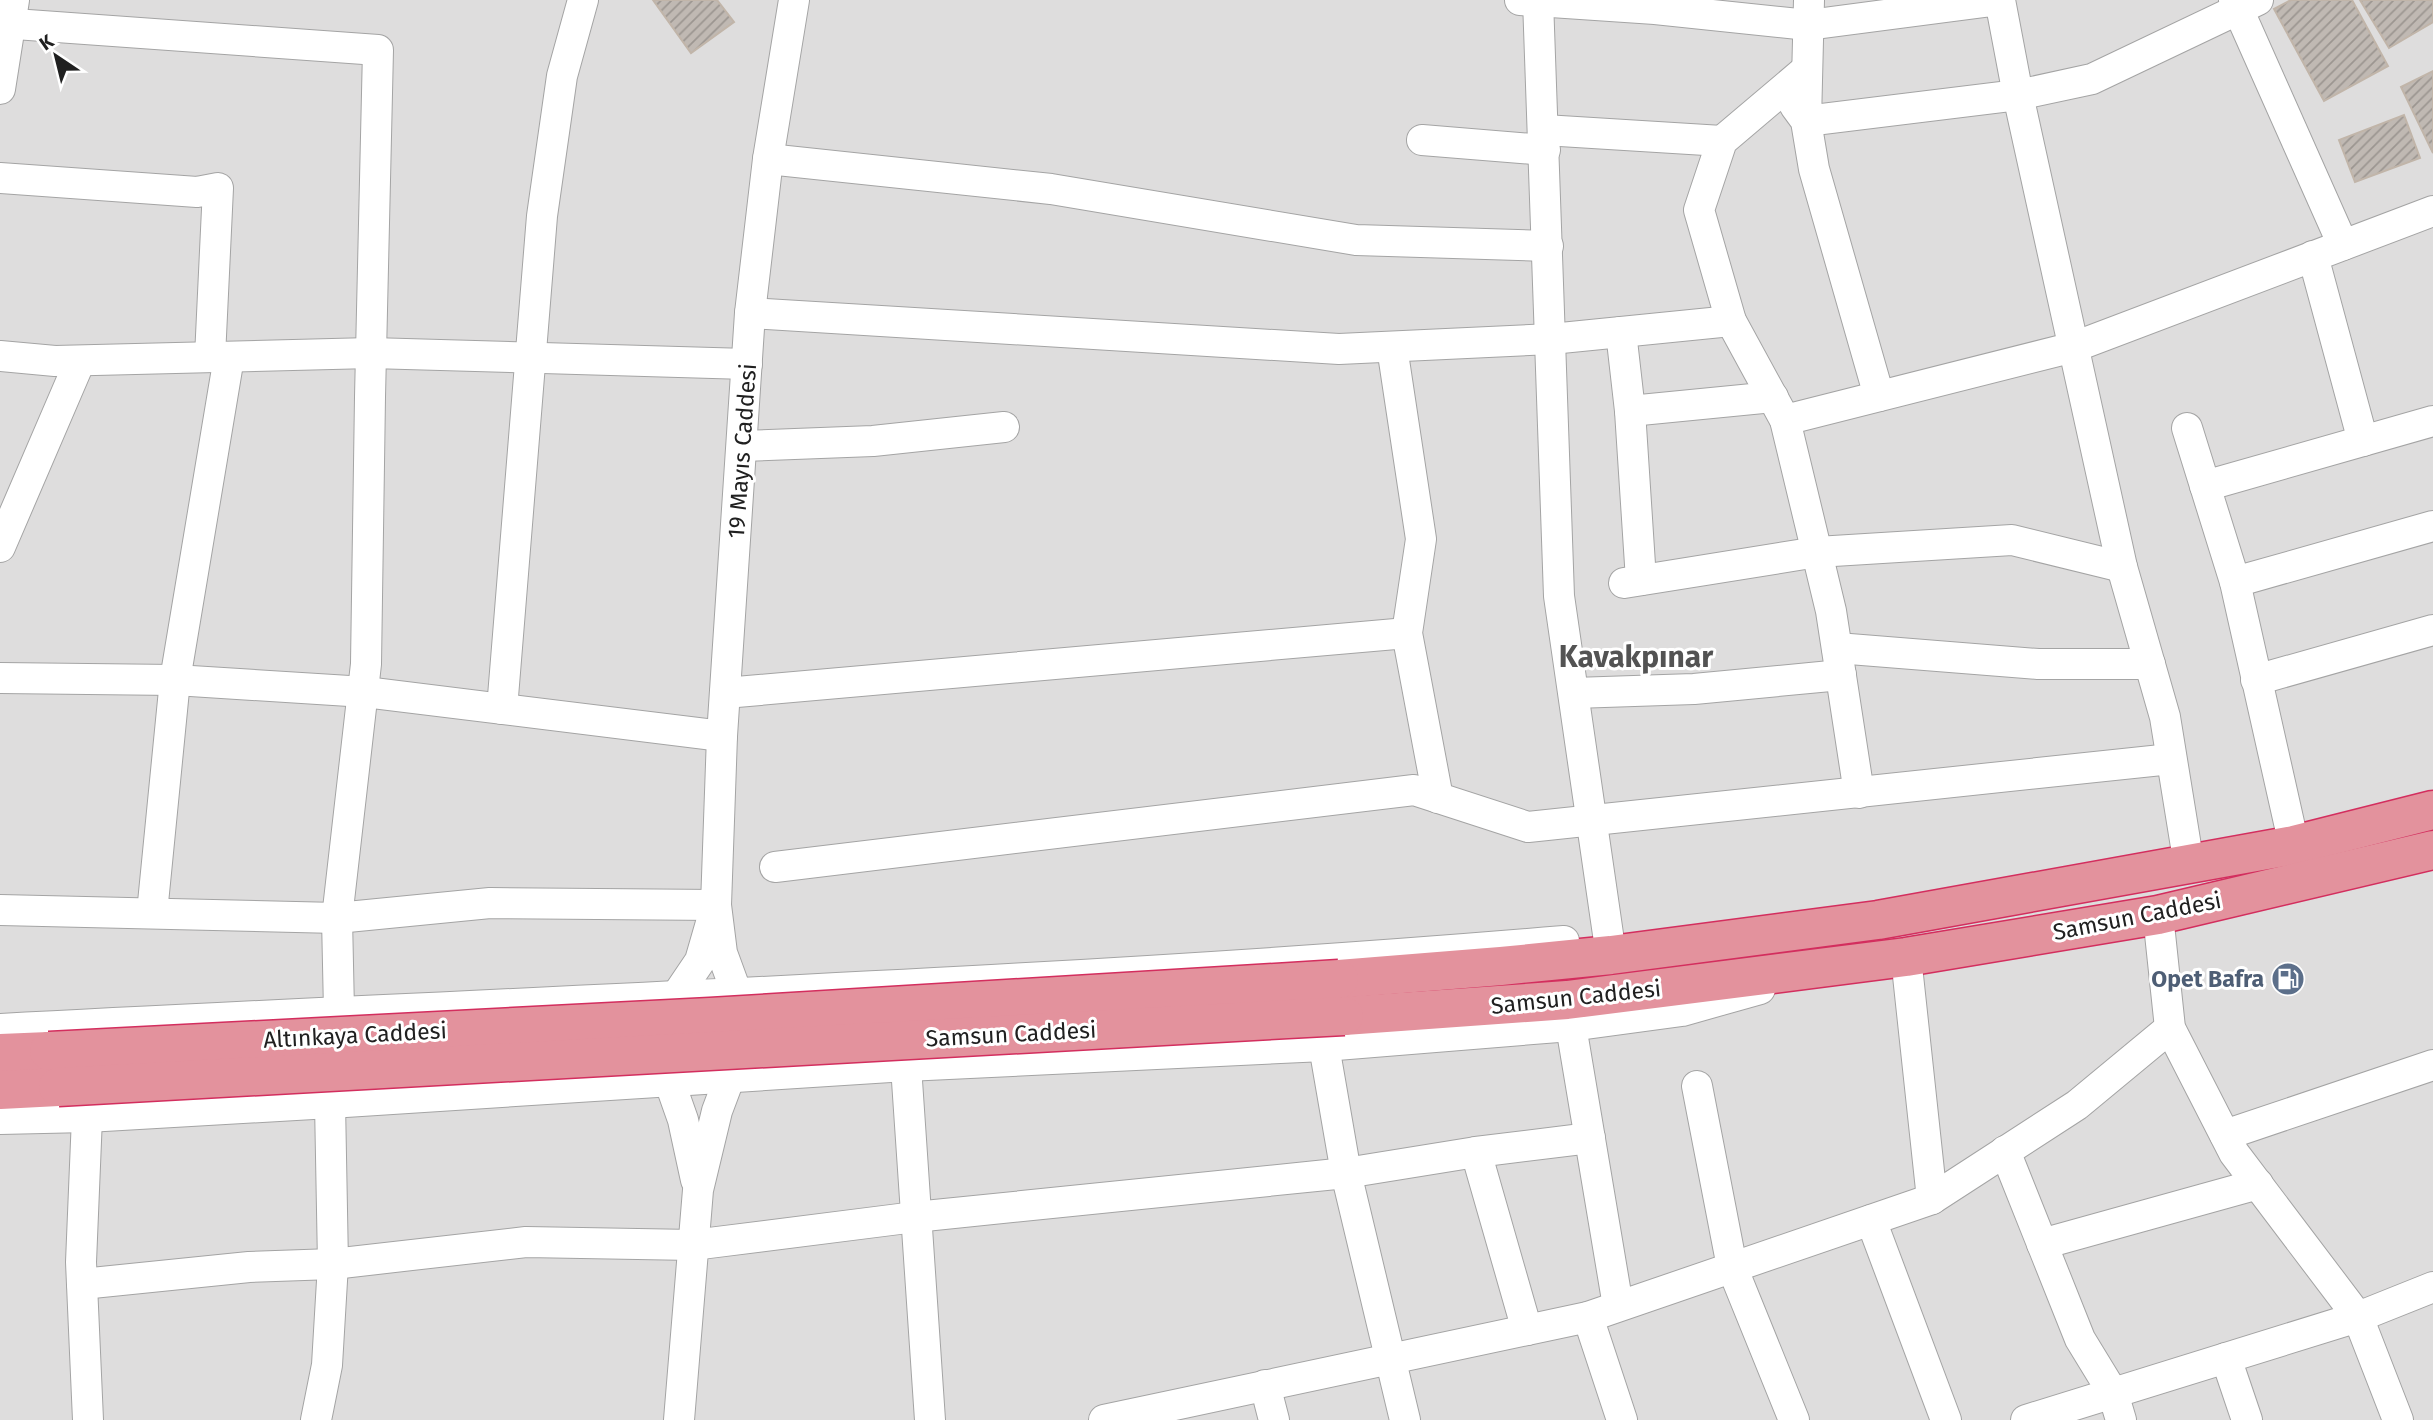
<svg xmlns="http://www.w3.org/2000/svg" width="2433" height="1420" viewBox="0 0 2433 1420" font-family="'Fira Sans',sans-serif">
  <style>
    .residential { fill: #dedddd }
    .building { fill: url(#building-hatch); stroke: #c1b5a9; stroke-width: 2 }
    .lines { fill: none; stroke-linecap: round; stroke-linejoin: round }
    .minor-casing { stroke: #a4a4a4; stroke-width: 32 }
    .highway-casing { stroke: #d32e5e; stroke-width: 41 }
    .minor { stroke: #fff; stroke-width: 30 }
    .highway { stroke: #e3929d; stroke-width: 38 }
    .highway-bridge-casing { stroke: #d32e5e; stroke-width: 41; stroke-linecap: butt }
    .highway-bridge { stroke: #e3929d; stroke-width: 38 }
    .labels { text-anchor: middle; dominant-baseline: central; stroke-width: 6; stroke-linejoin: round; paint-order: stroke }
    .street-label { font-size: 23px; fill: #202020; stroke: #fff }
    .service-label { font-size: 23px; font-weight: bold; fill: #4e5e75; stroke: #fff; text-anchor: end }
    .district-label { font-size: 30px; font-weight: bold; fill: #535353; stroke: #fff }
  </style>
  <defs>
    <pattern id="building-hatch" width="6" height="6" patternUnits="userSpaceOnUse" patternTransform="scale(1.75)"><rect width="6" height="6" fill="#c0b9b3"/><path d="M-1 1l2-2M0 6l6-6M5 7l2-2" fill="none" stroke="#9c9691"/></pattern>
  </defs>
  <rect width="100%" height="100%" fill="#f0ede6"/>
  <rect class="residential" x="0" y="0" width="2433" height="1420"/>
  <g class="building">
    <path d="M653 0H717L734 22 691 53Z"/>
    <path d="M2291 0H2352L2388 66 2324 101 2274 9Z"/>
    <path d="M2360 0H2433V22L2389 48Z"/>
    <path d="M2433 71V153L2401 87Z"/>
    <path d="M2404 115 2420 158 2355 182 2339 140Z"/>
  </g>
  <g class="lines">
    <defs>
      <g id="minor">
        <path d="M1520 0 1655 9 1808 25 2000 0 2018 95 2122 567 2165 717 2189 865"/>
        <path d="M1538 0 1559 596 1611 955"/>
        <path d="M1809 0 1806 121 2018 95 2092 79 2258 0"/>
        <path d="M2234 0 2343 245"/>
        <path d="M0 23 378 50 370 397 366 664 337 918 339 1011"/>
        <path d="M1807 69 1722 141 1699 210 1731 321 1785 420 1831 611 1859 793"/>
        <path d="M0 89 14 0"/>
        <path d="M1795 106 1806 121 1814 169 1879 396"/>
        <path d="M1544 130 1722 141"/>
        <path d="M1422 140 1545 150"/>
        <path d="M768 159 1051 189 1356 240 1548 246"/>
        <path d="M0 178 197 192 218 188 210 357"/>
        <path d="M2313 256 2363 441"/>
        <path d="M750 313 1339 349 1551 339 1731 321"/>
        <path d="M1621 332 1630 411 1641 580"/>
        <path d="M1392 347 1421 539 1407 633 1438 798"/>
        <path d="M0 356 55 361 371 353 747 364"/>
        <path d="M1630 411 1773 397"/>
        <path d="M1785 420 2074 347 2433 211"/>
        <path d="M2187 428 2235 582 2294 845"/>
        <path d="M742 446 873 441 1004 427"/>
        <path d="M2205 486 2433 421"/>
        <path d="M0 547 80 361"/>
        <path d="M2235 582 2433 526"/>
        <path d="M1624 583 1817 552 2012 540 2122 567"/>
        <path d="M1837 648 2038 664H2150"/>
        <path d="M0 678 175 680 365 692 722 736"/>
        <path d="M2256 680 2433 630"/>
        <path d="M725 693 1407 633"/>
        <path d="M1574 693 1694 689 1841 675"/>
        <path d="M502 709 542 216 562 76 583 0"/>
        <path d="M775 867 1414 790 1528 827 2171 759"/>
        <path d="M0 910 337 918 490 903 716 905"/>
        <path d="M152 913 175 680 229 357"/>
        <path d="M2158 915 2170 1028 2234 1153 2358 1317 2398 1420"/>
        <path d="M1906 957 1932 1199"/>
        <path d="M670 1010 675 998 700 961 713 916"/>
        <path d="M740 1010 737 994 722 953 716 905 722 736 750 313 768 159 794 0"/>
        <path d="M1571 1026 1618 1306"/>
        <path d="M0 1029C521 1001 1044 985 1564 941"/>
        <path d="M1324 1046 1346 1173 1405 1420"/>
        <path d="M666 1066 670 1083 683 1120 696 1180"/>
        <path d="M906 1066 930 1420"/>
        <path d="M1697 1086 1732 1267 1794 1420"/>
        <path d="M87 1117 81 1262 88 1420"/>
        <path d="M0 1119 87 1117 330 1103 906 1066 1324 1046 1571 1026 1682 1011 1760 989"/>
        <path d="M2225 1135 2433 1065"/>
        <path d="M2005 1151 2080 1339 2113 1393 2121 1420"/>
        <path d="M1476 1152 1527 1330"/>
        <path d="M1871 1220 1946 1420"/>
        <path d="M2042 1244 2258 1184"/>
        <path d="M82 1284 249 1267 333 1264 526 1242 693 1245 915 1217 1346 1173 1476 1152 1590 1138"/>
        <path d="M1588 1317 1622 1420"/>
        <path d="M2226 1358 2247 1420"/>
        <path d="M1265 1385 1274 1420"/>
        <path d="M316 1420 327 1365 333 1264 330 1103"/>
        <path d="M679 1420 698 1190 717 1111 735 1063"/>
        <path d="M1104 1420 1588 1317 1932 1199 2077 1105 2170 1028"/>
        <path d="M2026 1420 2358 1317 2433 1287"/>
      </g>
      <g id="highway">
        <path d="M1339 979 1501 966 1611 955 1878 920 2294 845 2433 810"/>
        <path d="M1344 1016 1567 1000 1906 957 2158 915 2433 850"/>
        <path d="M0 1053 49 1051"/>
        <path d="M0 1090 58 1087"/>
      </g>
    </defs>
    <use href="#minor" class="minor-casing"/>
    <use href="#highway" class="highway-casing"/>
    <use href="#minor" class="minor"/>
    <use href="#highway" class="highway"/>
    <defs>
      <g id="highway-bridge">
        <path d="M49 1051 710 1017 1339 979"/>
        <path d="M58 1087 1344 1016"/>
      </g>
    </defs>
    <use href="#highway-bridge" class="highway-bridge-casing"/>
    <use href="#highway-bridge" class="highway-bridge"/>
  </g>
  <defs>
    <symbol id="fuel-disc" viewBox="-11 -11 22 22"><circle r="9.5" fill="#5c6f8a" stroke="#fff"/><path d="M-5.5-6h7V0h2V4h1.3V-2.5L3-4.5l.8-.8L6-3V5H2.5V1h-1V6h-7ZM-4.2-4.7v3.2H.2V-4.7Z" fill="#fff"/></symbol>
  </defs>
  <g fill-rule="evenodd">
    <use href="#fuel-disc" x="2269" y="960" width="38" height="38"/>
  </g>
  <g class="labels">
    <g class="street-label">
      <text transform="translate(742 451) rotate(-86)">19 Mayıs Caddesi</text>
      <text transform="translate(2137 916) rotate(-11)">Samsun Caddesi</text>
      <text transform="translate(1576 997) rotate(-6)">Samsun Caddesi</text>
      <text transform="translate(1011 1034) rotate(-3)">Samsun Caddesi</text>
      <text transform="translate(355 1035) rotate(-3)">Altınkaya Caddesi</text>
    </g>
    <g class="service-label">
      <text x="2264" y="979">Opet Bafra</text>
    </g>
    <g class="district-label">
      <text x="1636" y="657">Kavakpınar</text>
    </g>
  </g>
  <g transform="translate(56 56) rotate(325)" stroke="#ffffff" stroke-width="5" paint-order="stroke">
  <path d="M0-5L12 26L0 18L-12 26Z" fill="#202020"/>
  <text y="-10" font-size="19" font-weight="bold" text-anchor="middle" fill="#202020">K</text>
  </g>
</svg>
